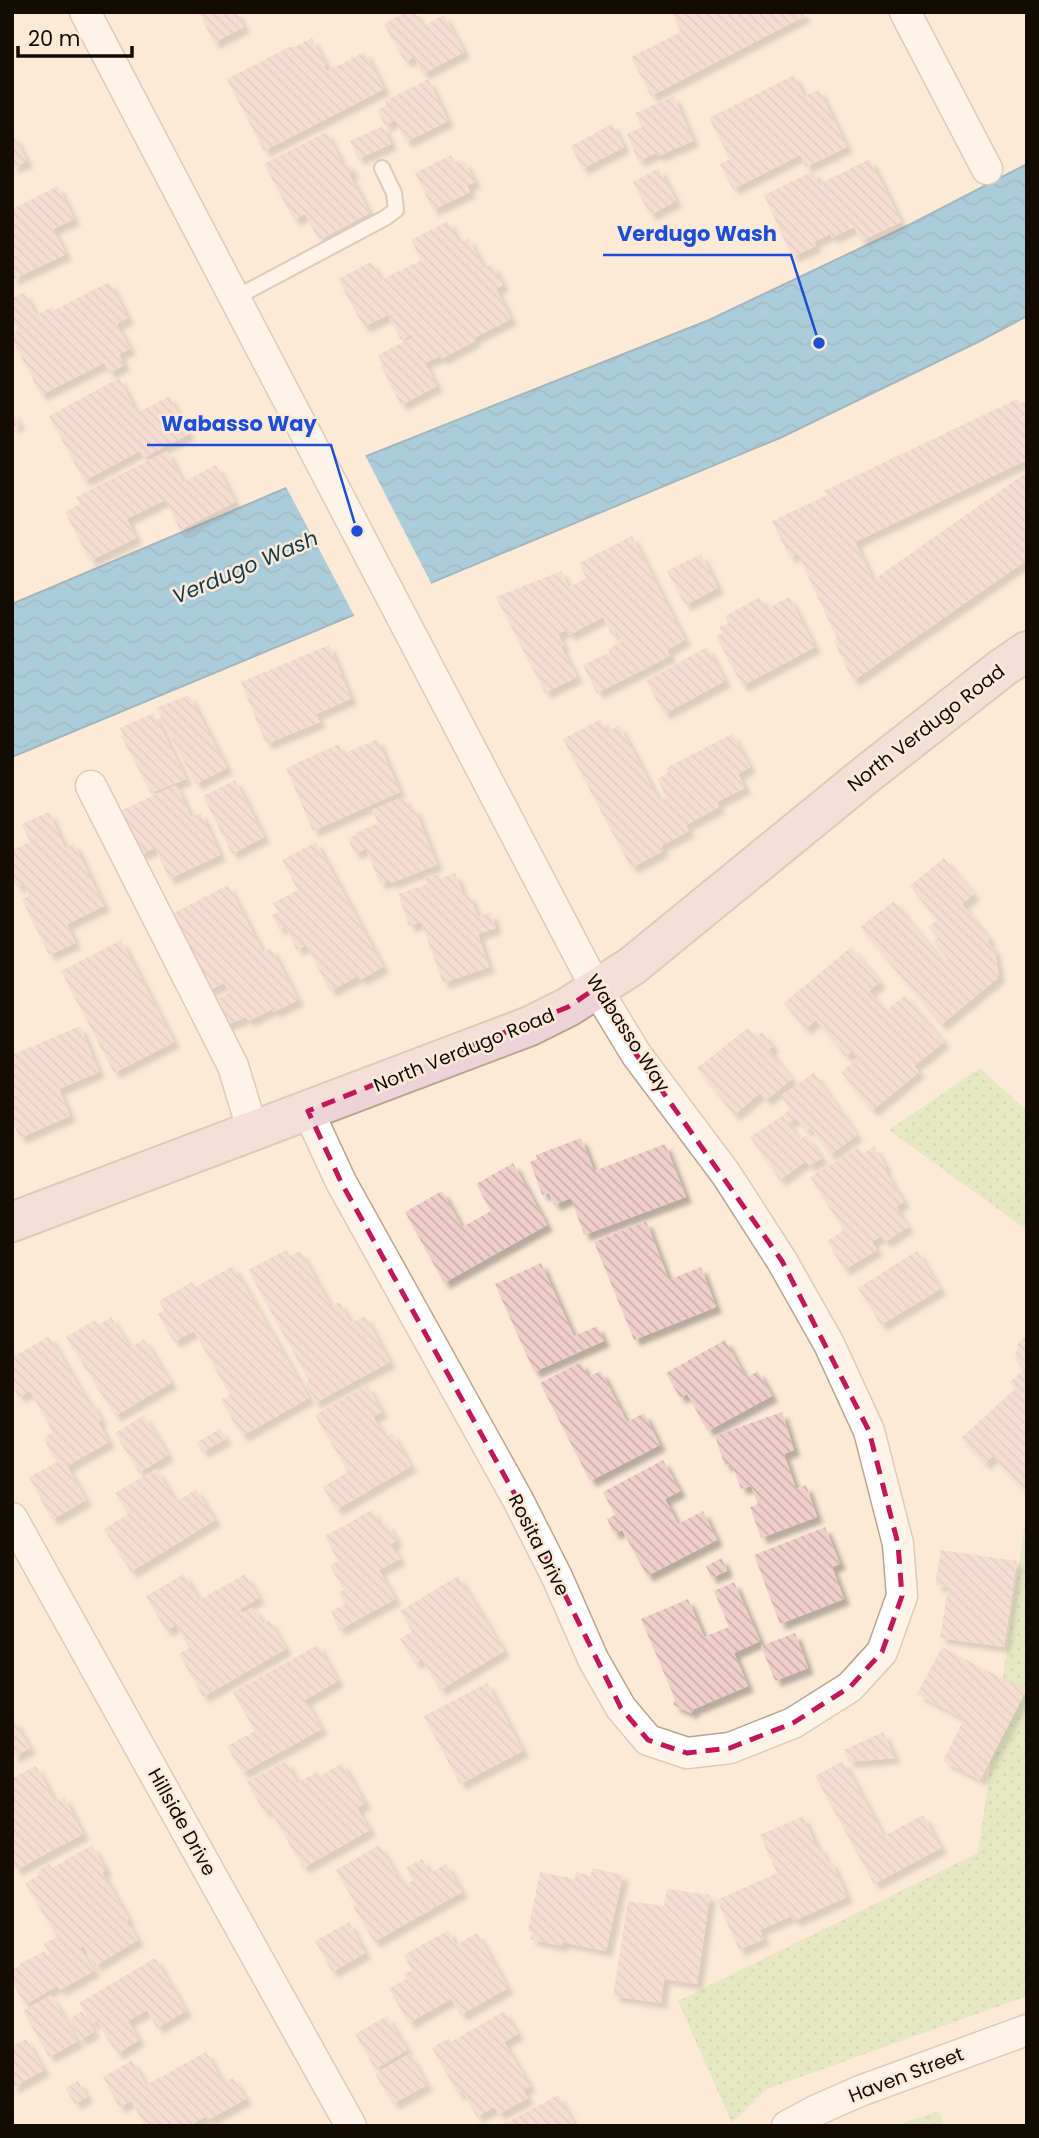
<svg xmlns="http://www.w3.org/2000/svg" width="1039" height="2138" viewBox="0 0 1039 2138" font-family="Poppins,sans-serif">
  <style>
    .grass { fill: url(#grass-dots) }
    .water { fill: url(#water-waves); stroke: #3a7a9c; stroke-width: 2 }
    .pier { fill: #fcead7 }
    .building { fill: url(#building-back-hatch); filter: url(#shadow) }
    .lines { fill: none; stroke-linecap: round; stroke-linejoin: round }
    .service-casing { stroke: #baa58f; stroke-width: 18 }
    .minor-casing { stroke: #baa58f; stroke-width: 33 }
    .secondary-casing { stroke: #baa58f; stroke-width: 42 }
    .service { stroke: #fff; stroke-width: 14 }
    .minor { stroke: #fff; stroke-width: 30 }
    .secondary { stroke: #edd3d8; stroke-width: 38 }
    .marked { fill: none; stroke: #c2185b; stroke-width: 5; stroke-dasharray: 14 9; stroke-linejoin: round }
    .labels { text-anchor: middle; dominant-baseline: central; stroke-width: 5; stroke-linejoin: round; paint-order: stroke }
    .street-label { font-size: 19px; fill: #130c05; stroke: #fcead7 }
    .water-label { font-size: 21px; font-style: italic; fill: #133b51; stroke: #fcead7 }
    .leader { fill: none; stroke: #1d4ed8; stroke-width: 2.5 }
    .callout-dot { fill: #1d4ed8; stroke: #fcead7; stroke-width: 2.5 }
    .callout-label { font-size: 21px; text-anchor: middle; font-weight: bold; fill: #1d4ed8; stroke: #fcead7; stroke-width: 5; stroke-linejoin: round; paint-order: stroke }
  </style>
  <defs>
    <pattern id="grass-dots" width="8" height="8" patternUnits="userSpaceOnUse" patternTransform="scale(1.75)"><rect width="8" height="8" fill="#cae6a9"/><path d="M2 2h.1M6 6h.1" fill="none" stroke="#adc490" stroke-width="1.8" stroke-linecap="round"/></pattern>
    <pattern id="water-waves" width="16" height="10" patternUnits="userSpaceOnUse" patternTransform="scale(1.75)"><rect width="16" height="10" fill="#4ba9dd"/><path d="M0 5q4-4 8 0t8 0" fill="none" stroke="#3d88b1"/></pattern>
    <pattern id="building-back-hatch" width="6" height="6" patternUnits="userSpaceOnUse" patternTransform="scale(1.75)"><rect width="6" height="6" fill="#f0cec9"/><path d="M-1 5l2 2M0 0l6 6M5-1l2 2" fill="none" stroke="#cdb0ab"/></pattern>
    <filter id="shadow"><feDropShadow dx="6" dy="6" stdDeviation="2" flood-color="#0004"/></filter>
  </defs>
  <rect width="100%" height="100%" fill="#fcead7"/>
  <g class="grass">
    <path d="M980 1068 1027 1111V1230L889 1130Z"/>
    <path d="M1027 1508V1996L767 2089 732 2123 678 2001 978 1853Z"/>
    <path d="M938 2111 945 2126H895Z"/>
  </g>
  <path class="water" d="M1027 164V316L978 342 782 437 12 757V604L291 486 709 320 909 225Z"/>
  <path class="pier" d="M364 453 433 587 356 619 285 485Z"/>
  <g class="building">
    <path d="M199 12H236L244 27 214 43Z"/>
    <path d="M405 12H415L423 26 444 15 464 52 423 74 414 57 405 62 384 24Z"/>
    <path d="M671 12H803L805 16 651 96 631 57 681 32Z"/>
    <path d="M312 38 326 65 324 66 327 71 365 52 384 89 264 151 227 79 291 46 292 48Z"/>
    <path d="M794 75 804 96 819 90 847 147 806 167 800 155 733 189 720 164 730 159 709 118Z"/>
    <path d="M428 79 448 121 406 142 395 120 385 126 377 110 387 105 385 101Z"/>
    <path d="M674 96 693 141 658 156 656 153 638 161 627 134 642 127 635 113Z"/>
    <path d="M612 124 624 147 582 169 571 146Z"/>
    <path d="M383 126 391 144 358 159 350 141Z"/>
    <path d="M326 132 343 164 347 162 353 172 349 174 370 213 319 240 305 214 294 220 264 164Z"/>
    <path d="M12 133 27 161 12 168Z"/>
    <path d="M451 155 456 165 464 161 475 182 467 186 470 192 433 210 415 173Z"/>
    <path d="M870 159 901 222 861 241 854 227 832 238 830 234 814 242 816 246 792 257 764 195 813 171 819 184Z"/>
    <path d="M659 168 676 201 650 215 633 182Z"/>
    <path d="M58 186 74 219 53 229 66 254 12 280V209Z"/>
    <path d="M448 221 459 243 468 238 484 268 492 264 503 285 496 289 511 319 474 338 475 341 441 359 440 356 425 363 437 386 401 405 381 366 383 365 378 355 413 337 411 335 401 340 388 315 364 327 338 279 371 262 381 280 421 260 411 240Z"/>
    <path d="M109 282 128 318 117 324 130 349 119 354 124 365 109 373 104 363 41 395 12 339V334L19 330 16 326 12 328V298L24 292 36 315 52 307 54 310Z"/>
    <path d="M119 378 137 413 169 396 189 434 143 458 140 451 84 481 49 416Z"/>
    <path d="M1017 399 1020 404 1027 401V460L855 542 873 580 1027 472V560L853 681 834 641 837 638 797 553 790 558 772 521 827 495 824 491Z"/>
    <path d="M12 410 19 424 12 428Z"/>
    <path d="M167 451 183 482 216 465 235 502 180 530 165 500 127 519 136 538 90 561 65 512 80 504 76 497Z"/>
    <path d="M632 536 685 640 667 650 670 656 597 693 583 665 610 652 608 649 622 641 617 632 612 635 603 617 569 635 566 630 558 634 564 646 561 647 577 677 545 693 496 597 561 571 569 587 586 578 579 563Z"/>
    <path d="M701 554 718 588 685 605 667 571Z"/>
    <path d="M760 597 766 609 789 597 815 647 742 686 716 636 722 633 719 627 728 623 725 616Z"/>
    <path d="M329 645 351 699 316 714 320 722 266 744 241 682Z"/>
    <path d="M707 647 725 681 664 714 646 681Z"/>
    <path d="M189 695 227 768 196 784 156 708Z"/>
    <path d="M154 713 186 779 151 793 121 736 123 734 120 728Z"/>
    <path d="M601 719 607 732 619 725 659 800 666 797 657 779 668 773 666 768 732 734 750 767 738 774 745 788 717 802 719 807 686 825 689 831 661 846 663 851 631 868 563 739Z"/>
    <path d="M377 739 400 792 313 831 286 768 339 744 343 754Z"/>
    <path d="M235 780 264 837 232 854 203 796Z"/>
    <path d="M176 785 191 817 201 813 220 855 169 879 155 848 140 855 120 811Z"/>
    <path d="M404 797 409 809 414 807 437 865 391 883 390 880 380 884 366 849 354 854 348 838 356 835 355 833 378 823 372 810Z"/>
    <path d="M49 812 65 848 74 843 104 906 67 924 75 943 49 955 22 899 29 896 23 884 17 887 12 878V850L30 842 22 824Z"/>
    <path d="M316 842 383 967 360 980 358 976 330 991 306 945 297 950 285 927 279 929 272 915 278 912 273 903 298 890 282 860Z"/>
    <path d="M944 858 974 894 962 904 990 939 987 941 995 951 999 977 941 1025 860 927 894 901 943 962 948 959 933 941 938 937 928 927 937 920 910 886Z"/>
    <path d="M440 873 441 878 455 873 464 896 469 894 478 917 491 912 496 928 478 934 489 967 443 983 421 922 409 926 398 894 427 884 425 878Z"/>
    <path d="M228 885 263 952 271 948 298 1000 274 1012 272 1009 249 1021 246 1017 222 1027 209 1003 230 992 224 983 208 991 168 916Z"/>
    <path d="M121 940 174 1042 114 1073 61 971Z"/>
    <path d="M851 947 880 982 869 991 886 1011 905 995 944 1042 914 1066 919 1072 872 1111 841 1072 858 1058 852 1051 846 1057 816 1020 805 1029 784 1003Z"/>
    <path d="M80 1026 99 1072 59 1089 70 1116 20 1138 12 1120V1055Z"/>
    <path d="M748 1028 756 1037 762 1032 773 1046 769 1050 792 1079 766 1100 760 1093 734 1115 697 1068Z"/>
    <path d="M814 1073 857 1135 830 1155 811 1128 806 1131 796 1118 790 1122 783 1114 790 1110 781 1096Z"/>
    <path d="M783 1115 799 1140 806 1135 822 1158 809 1166 806 1161 780 1180 750 1137Z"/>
    <path d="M581 1138 594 1171 665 1144 686 1197 584 1235 571 1198 554 1205 549 1193 542 1195 530 1162 537 1159 536 1155Z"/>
    <path d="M874 1146 886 1167 884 1169 904 1202 896 1207 908 1227 885 1242 881 1236 872 1242 877 1250 844 1270 827 1241 844 1230 810 1177 859 1147 863 1154Z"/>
    <path d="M513 1163 547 1225 444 1283 405 1212 442 1191 462 1227 491 1211 476 1184Z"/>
    <path d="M646 1221 669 1280 701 1267 716 1307 634 1340 594 1242Z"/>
    <path d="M286 1250 290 1256 300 1251 331 1307 339 1302 351 1323 365 1316 390 1362 315 1403 305 1383 309 1381 248 1270Z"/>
    <path d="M917 1251 940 1289 881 1325 858 1288Z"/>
    <path d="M541 1263 574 1336 597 1326 604 1341 534 1372 495 1284Z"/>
    <path d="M233 1266 309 1398 242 1436 221 1400 230 1395 194 1331 174 1342 158 1314 164 1310 159 1301 192 1282 195 1287Z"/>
    <path d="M111 1317 130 1348 144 1339 171 1383 115 1416 66 1337 95 1320 99 1325Z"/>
    <path d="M1027 1335V1493L993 1456 985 1464 961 1438 1015 1389 1010 1382 1024 1369 1015 1360 1018 1343Z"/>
    <path d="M49 1336 90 1405 92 1403 101 1420 98 1422 109 1442 67 1466 86 1500 52 1520 29 1477 57 1462 49 1450 44 1437 53 1432 30 1391 19 1397 12 1385V1354L15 1353 16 1355Z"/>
    <path d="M725 1340 746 1378 758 1371 772 1396 708 1431 687 1394 680 1398 666 1373Z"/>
    <path d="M581 1362 588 1377 601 1371 627 1422 644 1413 660 1445 590 1481 540 1383Z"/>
    <path d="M367 1385 382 1412 373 1417 385 1437 392 1433 411 1466 336 1510 323 1487 348 1472 315 1415Z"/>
    <path d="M782 1412 794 1450 784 1454 796 1489 806 1485 817 1517 761 1538 750 1507 758 1504 751 1486 741 1489 731 1463 725 1466 715 1436Z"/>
    <path d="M144 1415 168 1455 139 1473 115 1433Z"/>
    <path d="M220 1429 226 1439 202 1452 197 1442Z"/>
    <path d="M663 1460 680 1491 665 1499 678 1524 703 1511 717 1540 647 1576 622 1530 614 1534 607 1519 615 1515 603 1492Z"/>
    <path d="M156 1469 176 1502 196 1489 215 1520 131 1572 104 1529 128 1514 115 1493Z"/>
    <path d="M372 1510 381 1527 387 1523 397 1541 391 1544 400 1559 379 1570 395 1599 339 1630 331 1611 345 1604 338 1593 344 1590 330 1566 338 1561 325 1536Z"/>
    <path d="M825 1527 840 1564 832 1567 844 1599 780 1624 754 1555Z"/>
    <path d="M941 1550 1017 1561 1004 1647 940 1638 948 1588 935 1585Z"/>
    <path d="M722 1558 727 1571 711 1578 706 1566Z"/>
    <path d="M184 1574 199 1600 245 1574 259 1598 240 1609 242 1613 253 1607 263 1624 269 1620 286 1649 203 1697 179 1654 189 1648 176 1625 166 1631 146 1596Z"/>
    <path d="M458 1576 504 1651 440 1690 422 1659 415 1663 400 1639 412 1631 400 1611Z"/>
    <path d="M734 1582 760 1641 734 1653 748 1686 694 1709 691 1713 673 1705 675 1699 641 1619 688 1599 704 1637 729 1627 714 1591Z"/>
    <path d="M795 1633 808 1668 775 1681 761 1646Z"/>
    <path d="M318 1645 338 1681 305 1700 322 1729 242 1773 227 1746 255 1731 233 1692Z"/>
    <path d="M942 1647 1026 1691 980 1780 943 1761 964 1719 917 1694Z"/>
    <path d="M487 1683 523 1751 460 1784 424 1716Z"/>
    <path d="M12 1717 30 1748 12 1758Z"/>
    <path d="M883 1732 895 1758 849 1762 844 1750Z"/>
    <path d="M286 1761 297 1783 318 1771 320 1776 342 1763 365 1803 357 1808 370 1830 303 1868 270 1809 264 1812 247 1782Z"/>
    <path d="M843 1761 884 1836 923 1815 941 1848 874 1884 815 1776Z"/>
    <path d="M36 1766 55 1802 64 1797 83 1834 16 1870 12 1863V1778Z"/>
    <path d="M803 1816 817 1848 820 1847 827 1862 831 1861 847 1897 794 1921 791 1916 760 1930 764 1939 739 1950 717 1900 777 1873 760 1835Z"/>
    <path d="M92 1845 106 1870 102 1872 129 1920 80 1948 94 1971 60 1990 57 1986 25 2005 12 1981V1970L20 1965 19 1964 45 1951 47 1955 50 1954 44 1944 57 1937 25 1883 39 1875 36 1872 49 1864 52 1868Z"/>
    <path d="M379 1845 403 1886 413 1880 406 1868 422 1859 430 1873 446 1864 462 1892 374 1942 353 1906 356 1905 336 1870Z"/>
    <path d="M592 1868 623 1875 606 1951 562 1942V1946L530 1939 532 1932 528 1931 540 1872 575 1879 576 1872 591 1876Z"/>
    <path d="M667 1889 710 1895 697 1984 664 1979 661 2003 613 1996 628 1901 664 1906Z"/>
    <path d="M127 1922 138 1940 95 1966 84 1947Z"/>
    <path d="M349 1922 365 1953 332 1972 315 1941Z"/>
    <path d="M448 1930 456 1945 477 1933 508 1988 461 2015 451 1999 409 2023 389 1989 406 1979 404 1974 412 1970 404 1955Z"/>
    <path d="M155 1958 186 2011 157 2028 147 2010 128 2021 139 2040 117 2054 97 2021 92 2024 79 2003Z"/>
    <path d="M51 1995 78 2041 49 2057 23 2011Z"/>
    <path d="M82 2011 94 2032 80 2040 69 2019Z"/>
    <path d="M504 2011 518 2034 504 2042 530 2086 523 2090 528 2098 499 2114 494 2107 477 2117 463 2092 458 2094 432 2048 449 2038 451 2042Z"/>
    <path d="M387 2016 407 2050 375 2069 355 2034Z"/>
    <path d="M26 2039 44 2070 12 2088V2046Z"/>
    <path d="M206 2052 223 2083 233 2078 246 2099 208 2120 206 2116 189 2126H145L131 2101 119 2107 103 2077 132 2060 146 2085Z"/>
    <path d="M409 2054 427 2085 393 2104 375 2074Z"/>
    <path d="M78 2081 87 2097 75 2104 65 2088Z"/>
    <path d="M558 2095 574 2124 500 2126Z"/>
  </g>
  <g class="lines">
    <defs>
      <path id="service" d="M235 298 385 218 396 210 394 193 382 168"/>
      <g id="minor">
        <path d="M85 12 596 988 636 1054 726 1174 782 1261 829 1344 869 1431 898 1544 902 1596 882 1652 850 1687 793 1723 730 1748 687 1753 648 1740 621 1708 593 1659 557 1577 518 1500 341 1182 308 1111"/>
        <path d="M905 12 987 169"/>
        <path d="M91 786 233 1066 253 1132"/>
        <path d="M12 1518 351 2126"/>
        <path d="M787 2126 817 2110 860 2091 1027 2030"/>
      </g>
      <path id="secondary" d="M12 1222 530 1026 568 1007 632 966 867 774 1002 668 1027 651"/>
    </defs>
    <use href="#service" class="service-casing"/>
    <use href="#minor" class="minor-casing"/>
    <use href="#secondary" class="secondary-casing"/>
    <use href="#service" class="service"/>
    <use href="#minor" class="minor"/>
    <use href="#secondary" class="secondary"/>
  </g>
  <path d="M0 0H1039V2138H0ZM596 988 636 1054 782 1261 869 1431 898 1544 902 1596 882 1652 850 1687 793 1723 730 1748 687 1753 648 1740 621 1708 518 1500 341 1182 308 1111 568 1007Z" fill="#fcead7" fill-opacity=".55" fill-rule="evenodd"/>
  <path class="marked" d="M596 988 636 1054 782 1261 869 1431 898 1544 902 1596 882 1652 850 1687 793 1723 730 1748 687 1753 648 1740 621 1708 518 1500 341 1182 308 1111 568 1007Z"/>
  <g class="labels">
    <g class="street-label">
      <text transform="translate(926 728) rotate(-38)">North Verdugo Road</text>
      <text transform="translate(628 1033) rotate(57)">Wabasso Way</text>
      <text transform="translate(464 1050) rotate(-22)">North Verdugo Road</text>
      <text transform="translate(539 1545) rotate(63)">Rosita Drive</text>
      <text transform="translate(182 1822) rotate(61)">Hillside Drive</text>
      <text transform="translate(906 2075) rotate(-21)">Haven Street</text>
    </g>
    <g class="water-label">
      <text transform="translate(245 567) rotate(-23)">Verdugo Wash</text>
    </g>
  </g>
  <path class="leader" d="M819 343L791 255H603M357 531L331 445H147"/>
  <g class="callout-dot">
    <circle cx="819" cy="343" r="7"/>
    <circle cx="357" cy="531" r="7"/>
  </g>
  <g class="callout-label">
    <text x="697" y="241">Verdugo Wash</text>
    <text x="239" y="431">Wabasso Way</text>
  </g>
  <rect width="1039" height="2138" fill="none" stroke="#130c05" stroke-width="28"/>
  <path d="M18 46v10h114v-10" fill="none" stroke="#130c05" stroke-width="3.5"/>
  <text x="28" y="46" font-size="21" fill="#130c05" stroke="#fcead7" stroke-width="5" paint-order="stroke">20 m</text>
</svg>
